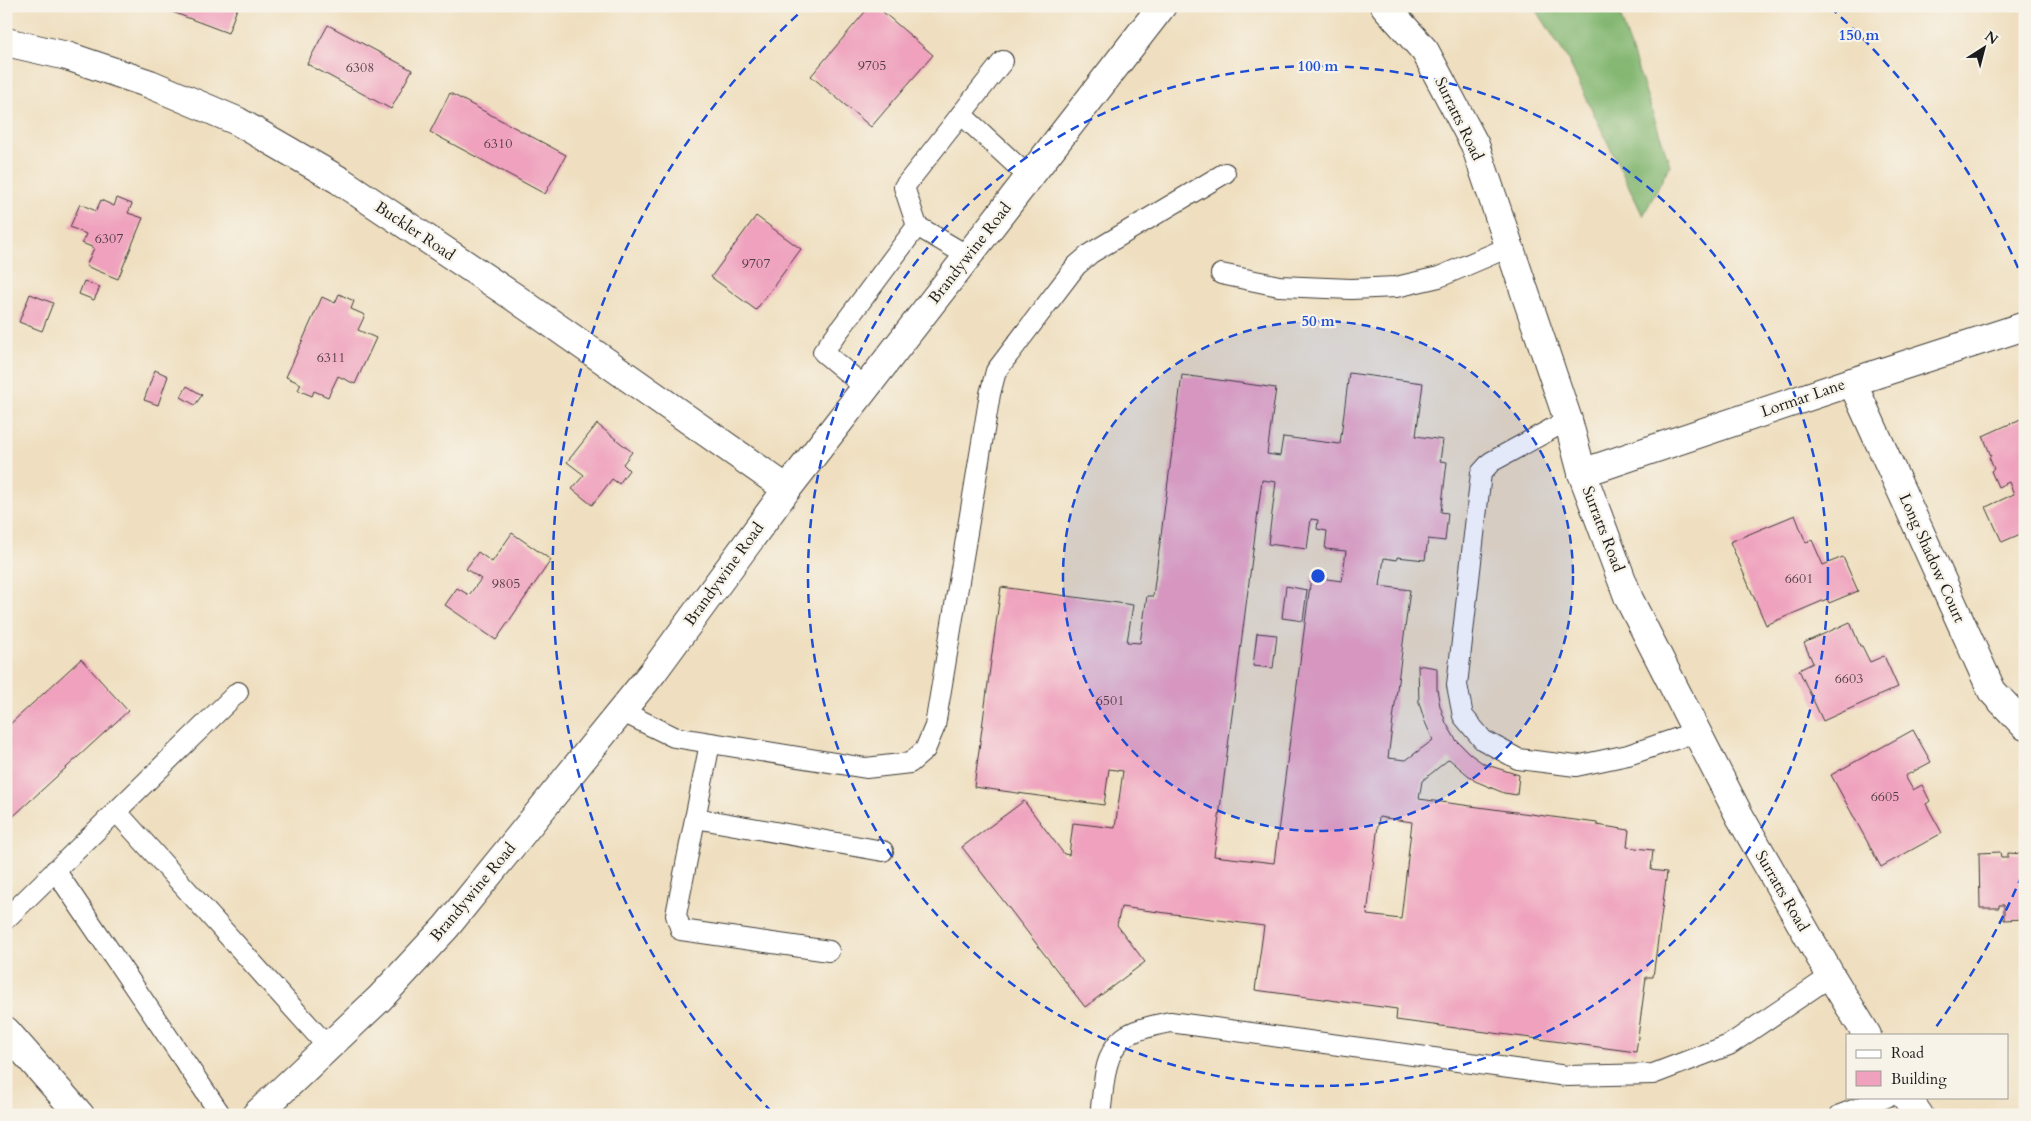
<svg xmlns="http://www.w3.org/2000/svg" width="2031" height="1121" viewBox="0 0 2031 1121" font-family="Cardo,serif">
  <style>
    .forest { fill: #84b772; stroke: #506a47 }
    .building { fill: #efa1bd; fill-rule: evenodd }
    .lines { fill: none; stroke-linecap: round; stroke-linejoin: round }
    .lane-casing { stroke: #3c3935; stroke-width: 22 }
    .street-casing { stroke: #3c3935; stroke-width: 30 }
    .secondary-casing { stroke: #3c3935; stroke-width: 30 }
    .lane { stroke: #fff; stroke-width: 20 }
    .street { stroke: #fff; stroke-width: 28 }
    .secondary { stroke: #fff; stroke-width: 28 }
    .ring { fill: none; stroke: #1d4ed8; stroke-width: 2.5; stroke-dasharray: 9 6 }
    .labels { text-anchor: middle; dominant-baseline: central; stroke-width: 4.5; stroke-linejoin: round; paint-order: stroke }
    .number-label { font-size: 14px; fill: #513d44 }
    .street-label { font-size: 16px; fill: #1c1c1c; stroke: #f7f3e8 }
    .centre { fill: #1d4ed8; stroke: #f7f3e8; stroke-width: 2.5 }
    .ring-label { font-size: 15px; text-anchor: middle; font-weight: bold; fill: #1d4ed8; stroke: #f7f3e8; stroke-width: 4.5; stroke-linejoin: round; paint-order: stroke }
  </style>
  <rect width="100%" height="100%" fill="#f7f3e8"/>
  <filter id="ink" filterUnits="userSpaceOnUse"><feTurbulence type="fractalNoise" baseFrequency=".02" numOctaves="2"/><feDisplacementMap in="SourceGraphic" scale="10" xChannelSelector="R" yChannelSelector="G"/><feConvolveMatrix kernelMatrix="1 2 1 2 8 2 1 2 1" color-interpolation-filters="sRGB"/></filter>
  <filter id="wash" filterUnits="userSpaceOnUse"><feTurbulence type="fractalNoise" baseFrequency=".0096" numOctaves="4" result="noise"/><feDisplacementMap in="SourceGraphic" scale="20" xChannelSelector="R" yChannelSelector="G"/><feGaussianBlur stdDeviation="1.12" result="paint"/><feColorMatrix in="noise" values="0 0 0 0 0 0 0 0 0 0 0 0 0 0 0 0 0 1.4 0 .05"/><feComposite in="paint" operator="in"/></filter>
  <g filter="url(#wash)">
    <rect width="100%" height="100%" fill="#efdfc0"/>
    <path class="forest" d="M1534 6H1617L1670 165 1643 216 1567 58Z"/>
    <g id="blocks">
      <g class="building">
        <path d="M168 6H238L228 33 167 10Z"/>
        <path d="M870 6H876L933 55 871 127 811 76Z"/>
        <path d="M328 25 412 70 391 109 307 64Z"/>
        <path d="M450 93 566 155 545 194 430 132Z"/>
        <path d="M117 198 132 204 128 213 143 218 118 279 86 266 94 248 82 243 86 234 70 227 80 204 96 211 101 200 114 206Z"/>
        <path d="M756 216 801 249 756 310 711 277Z"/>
        <path d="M84 281 100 287 94 300 79 294Z"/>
        <path d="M30 294 53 303 42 331 19 322Z"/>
        <path d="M339 294 354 301 351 309 365 315 358 330 376 338 355 384 338 376 328 397 314 391 312 396 298 390 301 384 286 377 322 297 335 303Z"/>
        <path d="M155 370 168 376 158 405 144 400Z"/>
        <path d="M1349 373 1423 383 1416 436 1443 440 1440 461 1447 462 1441 512 1448 513 1445 541 1428 539 1425 560 1397 557V560L1384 558 1380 586 1410 590 1388 758 1406 760 1433 740 1425 722 1419 703 1418 665 1437 668V689L1440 706 1446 723 1456 740 1470 754 1484 764 1519 775 1517 795 1504 793 1475 781 1449 759 1422 781 1419 799 1597 823V825L1629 830 1627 847 1653 850 1651 870 1667 872 1653 977H1646L1636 1052 1396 1020 1397 1009 1255 990 1264 926 1121 907 1117 925 1145 962 1085 1007 962 847 1024 801 1064 854 1069 855 1073 823 1115 828 1123 771 1109 769 1104 805 974 787 1001 587 1133 605 1127 642 1140 643 1147 596H1153L1182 375 1276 388 1267 454 1280 456 1283 437 1340 444ZM1262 480 1276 482 1268 544 1307 549 1311 519 1318 520 1317 529 1327 531 1325 549 1346 551 1342 581 1311 577 1274 863 1214 856ZM1379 817 1412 822 1401 919 1367 915Z"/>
        <path d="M187 386 202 395 195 405 181 397Z"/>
        <path d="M2025 417V532L2002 542 1986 507 2014 494 2009 482 1998 487 1991 471 1994 469 1989 457 1991 456 1983 436Z"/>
        <path d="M597 424 632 452 623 464 629 470 619 484 612 479 592 505 572 489 584 475 567 462Z"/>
        <path d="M1795 515 1806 543 1812 540 1823 565 1843 557 1858 591 1829 603 1827 599 1766 625 1730 542Z"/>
        <path d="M512 533 551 560 496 640 445 605 457 588 469 595 481 579 466 569 478 552 492 562Z"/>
        <path d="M1286 586 1307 590 1303 621 1282 618Z"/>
        <path d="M1850 622 1860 646H1862L1870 662 1884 656 1898 687 1823 721 1799 670 1813 663 1804 643Z"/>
        <path d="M1257 633 1277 635 1273 668 1253 666Z"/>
        <path d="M81 659 128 711 6 823V724L8 726Z"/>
        <path d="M1913 730 1931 762 1905 776 1913 790 1922 785 1930 801 1926 804 1942 833 1881 867 1831 775Z"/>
        <path d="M2000 852 2001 857H2008V853L2025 854V919L2004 920V905H1999V908H1980L1979 853Z"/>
      </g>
    </g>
  </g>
  <g filter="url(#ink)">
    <use href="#blocks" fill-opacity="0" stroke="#3c3935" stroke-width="1"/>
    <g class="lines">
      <defs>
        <g id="lane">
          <path d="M961 114 1029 177"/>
          <path d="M917 226 904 187 1003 61"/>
          <path d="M1221 274 1279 286 1351 289 1396 287 1439 277 1509 247"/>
          <path d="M866 388 823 352 917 226 968 256"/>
          <path d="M1568 420 1491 462 1481 473 1457 685 1463 716 1483 740 1518 759 1576 766 1628 755 1696 732"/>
          <path d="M621 711 674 737 866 768 910 763 925 750 935 726 990 394 996 371 1076 266 1091 253 1225 173"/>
          <path d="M710 743 676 915 681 930 829 951"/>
          <path d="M116 811 328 1047"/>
          <path d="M695 818 883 851"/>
          <path d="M55 870 221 1115"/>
          <path d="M6 919 238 692"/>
          <path d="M1100 1115C1104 1091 1102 1055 1123 1038 1134 1029 1157 1025 1170 1022L1567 1076 1653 1074 1729 1045 1831 976"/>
          <path d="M1840 1115 1887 1097"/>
        </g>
        <g id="street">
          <path d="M6 42 67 56 150 84 237 121 339 180 514 297 787 489"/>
          <path d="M1852 382 1992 691 2025 726"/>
          <path d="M1582 473 1852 382 2025 326"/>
          <path d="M6 1031 80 1115"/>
        </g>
        <g id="secondary">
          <path d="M1385 6 1425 51 1475 145 1568 420 1582 473 1629 599 1739 815 1831 976 1867 1035"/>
          <path d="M1906 1097 1919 1115"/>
          <path d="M256 1115 380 998 446 927 653 672 787 489 1162 6"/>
        </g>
      </defs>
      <use href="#lane" class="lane-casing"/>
      <use href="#street" class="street-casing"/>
      <use href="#secondary" class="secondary-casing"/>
      <use href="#lane" class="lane"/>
      <use href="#street" class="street"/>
      <use href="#secondary" class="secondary"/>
    </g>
  </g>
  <circle cx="1318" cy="576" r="255" fill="#1d4ed8" fill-opacity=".12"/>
  <g class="ring">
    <circle cx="1318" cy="576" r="255"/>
    <circle cx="1318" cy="576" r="510"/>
    <path d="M2022 875A765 765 0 0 1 1933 1031M772 1112A765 765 0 0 1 806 7M1830 7A765 765 0 0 1 2022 277"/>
  </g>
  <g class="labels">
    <g class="number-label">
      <text x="872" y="65">9705</text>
      <text x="360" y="67">6308</text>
      <text x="498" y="143">6310</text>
      <text x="109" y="238">6307</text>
      <text x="756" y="263">9707</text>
      <text x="331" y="357">6311</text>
      <text x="1799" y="578">6601</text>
      <text x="506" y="583">9805</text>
      <text x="1849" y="678">6603</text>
      <text x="1110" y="700">6501</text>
      <text x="1885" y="796">6605</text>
    </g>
    <g class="street-label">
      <text transform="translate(1459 119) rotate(64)">Surratts Road</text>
      <text transform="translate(415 231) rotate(34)">Buckler Road</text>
      <text transform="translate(970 253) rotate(-52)">Brandywine Road</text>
      <text transform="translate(1803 398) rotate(-19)">Lormar Lane</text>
      <text transform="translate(1603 529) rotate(69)">Surratts Road</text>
      <text transform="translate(1932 558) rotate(66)">Long Shadow Court</text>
      <text transform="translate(724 574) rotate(-54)">Brandywine Road</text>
      <text transform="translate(1782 891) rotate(60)">Surratts Road</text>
      <text transform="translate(473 892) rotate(-50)">Brandywine Road</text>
    </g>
  </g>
  <circle cx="1318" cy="576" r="8" class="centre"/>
  <g class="ring-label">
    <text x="1859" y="40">150 m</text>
    <text x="1318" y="71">100 m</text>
    <text x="1318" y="326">50 m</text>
  </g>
  <rect width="2031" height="1121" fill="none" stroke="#f7f3e8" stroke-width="25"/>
  <rect x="1846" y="1034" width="162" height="65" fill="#f7f3e8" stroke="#9f9d96"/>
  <rect x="1856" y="1050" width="25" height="8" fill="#ffffff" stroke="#9f9d96"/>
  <text x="1891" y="1058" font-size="15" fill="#1c1c1c">Road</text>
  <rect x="1856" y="1071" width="25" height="15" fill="#efa1bd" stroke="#9f9d96"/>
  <text x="1891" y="1084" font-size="15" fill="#1c1c1c">Building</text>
  <g transform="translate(1984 48) rotate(36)" stroke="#f7f3e8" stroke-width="4" paint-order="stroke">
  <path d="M0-4L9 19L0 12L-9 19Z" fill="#1c1c1c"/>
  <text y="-8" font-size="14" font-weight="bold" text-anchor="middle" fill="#1c1c1c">N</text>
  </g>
</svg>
